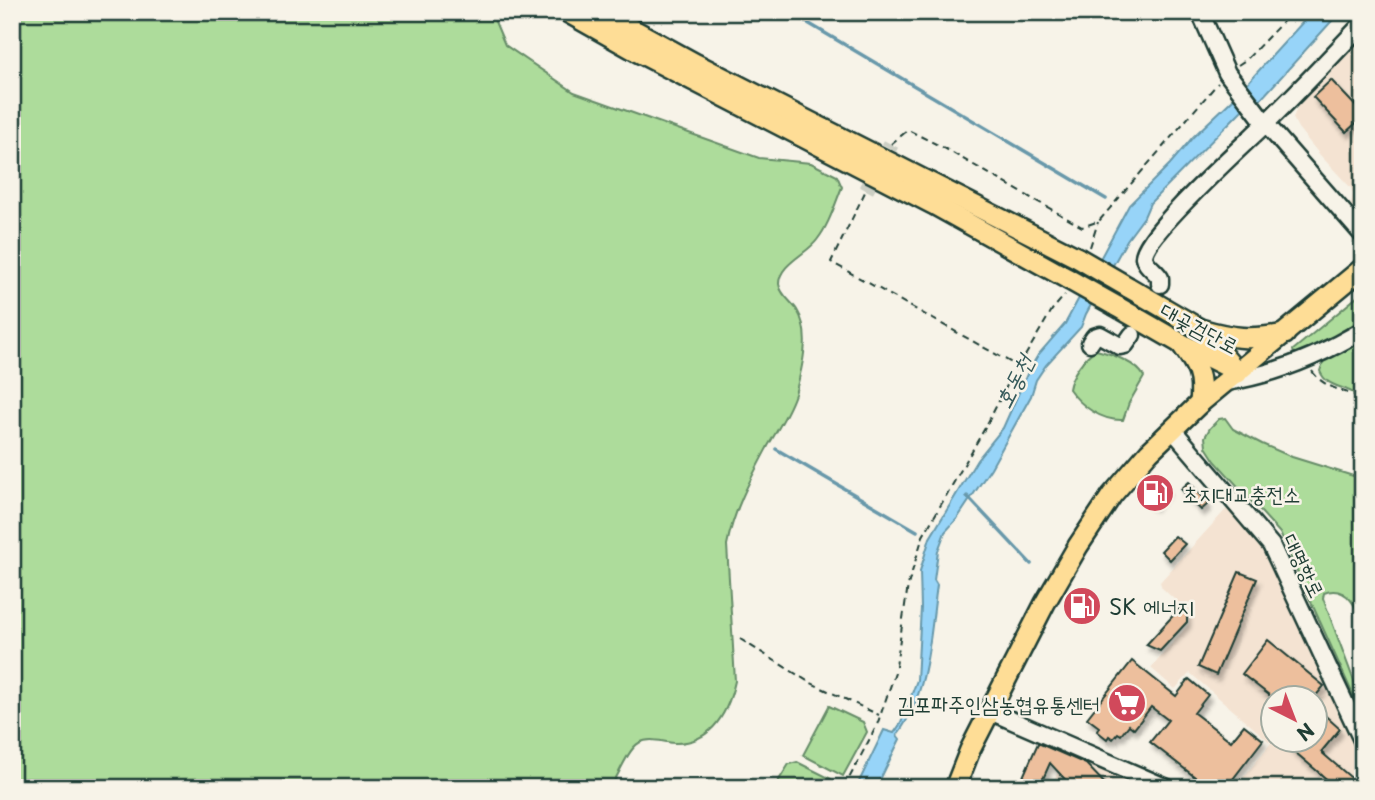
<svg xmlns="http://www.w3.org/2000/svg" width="1375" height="800" viewBox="0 0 1375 800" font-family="'Playpen Sans','Poor Story',sans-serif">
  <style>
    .built { fill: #f4e3d2; fill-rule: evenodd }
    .green { fill: #addc9b; stroke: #668c68; stroke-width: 2 }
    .water { fill: #97d4f8; stroke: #6798aa; stroke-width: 2 }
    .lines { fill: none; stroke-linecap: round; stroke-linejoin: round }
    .stream { stroke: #6798aa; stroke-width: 3.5 }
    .building { fill: #edbf9d; stroke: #1f3d34; stroke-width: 2; filter: url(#shadow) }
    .minor-tunnel { stroke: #cccfc4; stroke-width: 16; stroke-dasharray: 16 8; stroke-linecap: butt }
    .minor-casing { stroke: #1f3d34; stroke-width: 21 }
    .major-casing { stroke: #1f3d34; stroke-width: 24 }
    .path { stroke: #1f3d34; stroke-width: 2; stroke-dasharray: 7 5; stroke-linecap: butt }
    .minor { stroke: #f7f3e8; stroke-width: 16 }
    .major { stroke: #fedd96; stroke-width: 19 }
    .major-bridge-casing { stroke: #1f3d34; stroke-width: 24; stroke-linecap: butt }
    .major-bridge { stroke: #fedd96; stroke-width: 19 }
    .labels { text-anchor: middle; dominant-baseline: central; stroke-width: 5; stroke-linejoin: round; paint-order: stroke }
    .street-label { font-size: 21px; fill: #1f3d34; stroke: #f7f3e8 }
    .poi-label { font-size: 21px; fill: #1f3d34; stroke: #f7f3e8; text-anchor: start }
    .water-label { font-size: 23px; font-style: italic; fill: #375b5b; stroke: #f7f3e8 }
  </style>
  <defs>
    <filter id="shadow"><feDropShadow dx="3" dy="5.5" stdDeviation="2" flood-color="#0004"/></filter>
  </defs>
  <rect width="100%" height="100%" fill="#f7f3e8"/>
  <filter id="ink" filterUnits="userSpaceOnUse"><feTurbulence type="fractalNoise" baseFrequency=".0143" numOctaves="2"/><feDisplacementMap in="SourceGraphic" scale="14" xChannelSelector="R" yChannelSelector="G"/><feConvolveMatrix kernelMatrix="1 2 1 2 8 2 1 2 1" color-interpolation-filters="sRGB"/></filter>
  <g filter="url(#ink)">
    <g class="built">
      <path d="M1363 37V219L1351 205 1353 194 1351 188 1320 155 1298 128 1293 118 1298 105 1309 91Z"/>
      <path d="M1230 505 1263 542 1348 727 1363 752V788H1235L1271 743 1190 673 1175 689 1151 668 1189 624V613L1162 588 1160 582ZM1274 698H1316V740H1274Z"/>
      <path d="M1070 748 1155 788H1050Z"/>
    </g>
    <g class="green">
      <path d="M12 12H491L505 45 574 92 759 158 811 163 837 176 842 187C835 204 829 225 817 240 807 254 779 264 779 284 780 294 792 302 797 310 812 334 802 369 795 394 789 412 778 429 768 446 751 478 734 509 727 545L735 681C728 712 712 742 677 743 664 743 651 736 639 743 628 749 618 777 610 788H12Z"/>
      <path d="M1363 292V326L1295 358 1293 350Z"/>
      <path d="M1363 338V401C1349 384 1327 390 1320 371L1324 360Z"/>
      <path d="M1096 350C1110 353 1139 364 1144 377L1129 403 1123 420C1101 421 1081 406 1069 389 1071 376 1084 356 1096 350Z"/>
      <path d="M1225 418 1233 429 1262 444 1292 457 1363 479V628C1359 609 1347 584 1324 593L1323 598 1361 700 1363 717 1280 533 1215 461 1206 447 1205 437 1210 428 1219 419Z"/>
      <path d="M829 706 863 722 867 732 843 776 803 755Z"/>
      <path d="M797 762 831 779 835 788H774L789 764Z"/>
    </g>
    <path class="water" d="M1312 12H1340L1262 98 1242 110 1150 203 1144 217 1127 240 1086 314 1081 327 1046 365 1036 380 1031 396 991 468 957 519 945 532 938 551 934 580 937 585C930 635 929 693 897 735L900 739 876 788H856L884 730 894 733 901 723 917 680 921 608 920 571 930 538 977 460 1003 428 1028 372 1038 355 1065 324 1129 205 1170 164 1193 137 1232 100Z"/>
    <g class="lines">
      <g class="stream">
        <path d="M791 13 1106 199"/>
        <path d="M776 449 917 531"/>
        <path d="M967 496 1031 564"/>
      </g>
    </g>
    <g class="building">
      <path d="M1331 80 1363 114V117L1346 132 1313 97Z"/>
      <path d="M1158 481 1167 489 1153 505 1143 497Z"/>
      <path d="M1189 482 1208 504 1201 510 1181 489Z"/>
      <path d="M1175 536 1185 544 1170 560 1161 551Z"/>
      <path d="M1239 572 1257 579 1216 675 1198 667Z"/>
      <path d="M1180 608 1187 614V622L1160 651 1146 645Z"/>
      <path d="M1268 640 1324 686 1314 698H1273L1242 674Z"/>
      <path d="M1132 661 1176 696 1189 679 1208 695 1194 713 1231 741 1244 725 1263 740 1226 788H1221L1213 781 1208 787 1150 742 1168 720 1151 707 1134 729 1129 725 1121 735 1118 733 1113 739 1109 736 1107 739 1097 731 1099 727 1087 718Z"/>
      <path d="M1320 711 1340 729 1321 752 1363 788H1337L1289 747 1294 740H1315V716Z"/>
      <path d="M1038 743 1086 764 1109 788H1073L1050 763 1039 788H1018Z"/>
    </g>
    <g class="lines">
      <path class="minor-tunnel" d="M866 190 891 144"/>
      <defs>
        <g id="minor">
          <path d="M1200 12 1227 73 1266 124 1363 235"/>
          <path d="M1160 284V278C1156 271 1145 265 1144 257 1144 234 1246 143 1266 123 1299 91 1331 57 1363 23"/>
          <path d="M1090 343 1094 337 1100 335 1120 346 1125 345 1132 335"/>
          <path d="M1227 382C1277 374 1320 356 1363 330"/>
          <path d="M1172 429 1271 545 1363 742"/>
          <path d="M990 711 1167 788"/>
        </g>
        <g id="major">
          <path d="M567 12 638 52 933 204 1068 279"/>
          <path d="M601 12 696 64 1078 258"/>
          <path d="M1128 287 1200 329 1238 373"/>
          <path d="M1116 306 1182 344 1228 367"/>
          <path d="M1200 329C1235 339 1249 340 1285 334"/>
          <path d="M1182 345C1198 367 1203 376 1200 403"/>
          <path d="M955 788 970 750 1045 603 1078 546 1112 495 1149 452 1200 403 1363 268"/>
        </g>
      </defs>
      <use href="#minor" class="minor-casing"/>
      <use href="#major" class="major-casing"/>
      <g class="path">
        <path d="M1238 65 1247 59 1292 12"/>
        <path d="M891 144 908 130 944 148 1082 227 1099 221 1218 83"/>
        <path d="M1090 247 1098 222"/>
        <path d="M1017 365 1025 356 1052 310 1065 295"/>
        <path d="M1312 371C1323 388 1345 391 1363 398"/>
        <path d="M740 639 809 682 879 715"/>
        <path d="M844 788 877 725 895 673 908 585 923 536 985 428 1017 366 831 262 866 190"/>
      </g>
      <use href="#minor" class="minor"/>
      <use href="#major" class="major"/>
      <defs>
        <g id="major-bridge">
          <path d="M1078 258 1128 287"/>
          <path d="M1068 279 1116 306"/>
        </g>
      </defs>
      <use href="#major-bridge" class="major-bridge-casing"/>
      <use href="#major-bridge" class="major-bridge"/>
    </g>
  </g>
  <defs>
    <symbol id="fuel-disc" viewBox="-11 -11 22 22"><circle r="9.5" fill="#d1495b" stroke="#f7f3e8"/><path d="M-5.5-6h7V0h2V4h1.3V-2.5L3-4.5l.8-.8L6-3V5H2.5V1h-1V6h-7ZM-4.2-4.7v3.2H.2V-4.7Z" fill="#fff"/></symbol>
    <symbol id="supermarket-disc" viewBox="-11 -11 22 22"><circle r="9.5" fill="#d1495b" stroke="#f7f3e8"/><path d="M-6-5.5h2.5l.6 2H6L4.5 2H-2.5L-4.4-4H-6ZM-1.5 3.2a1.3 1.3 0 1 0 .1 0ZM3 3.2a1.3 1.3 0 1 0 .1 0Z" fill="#fff"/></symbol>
  </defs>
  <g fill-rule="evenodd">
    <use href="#fuel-disc" x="1133" y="471" width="44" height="44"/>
    <use href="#fuel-disc" x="1060" y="584" width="44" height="44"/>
    <use href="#supermarket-disc" x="1105" y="681" width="44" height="44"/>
  </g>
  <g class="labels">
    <g class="street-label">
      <text transform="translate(1200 327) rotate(28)">대곶검단로</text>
      <text transform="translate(1305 565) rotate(64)">대명항로</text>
    </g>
    <g class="poi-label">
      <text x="1182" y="493">초지대교충전소</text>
      <text x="1109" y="606">SK 에너지</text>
      <text x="1100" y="703" text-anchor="end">김포파주인삼농협유통센터</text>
    </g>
    <g class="water-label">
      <text transform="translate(1013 381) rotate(-63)">호동천</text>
    </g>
  </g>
  <rect width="1375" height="800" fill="none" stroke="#f7f3e8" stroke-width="42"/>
  <rect x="21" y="21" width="1333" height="758" fill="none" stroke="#1f3d34" stroke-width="2.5" filter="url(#ink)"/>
  <g transform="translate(1294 719) rotate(138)"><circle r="33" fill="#f7f3e8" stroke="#a1aaa0" stroke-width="2"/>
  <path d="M0-5L12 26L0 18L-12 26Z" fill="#d1495b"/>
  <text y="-10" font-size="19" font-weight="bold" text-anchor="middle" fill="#1f3d34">N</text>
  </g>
</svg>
